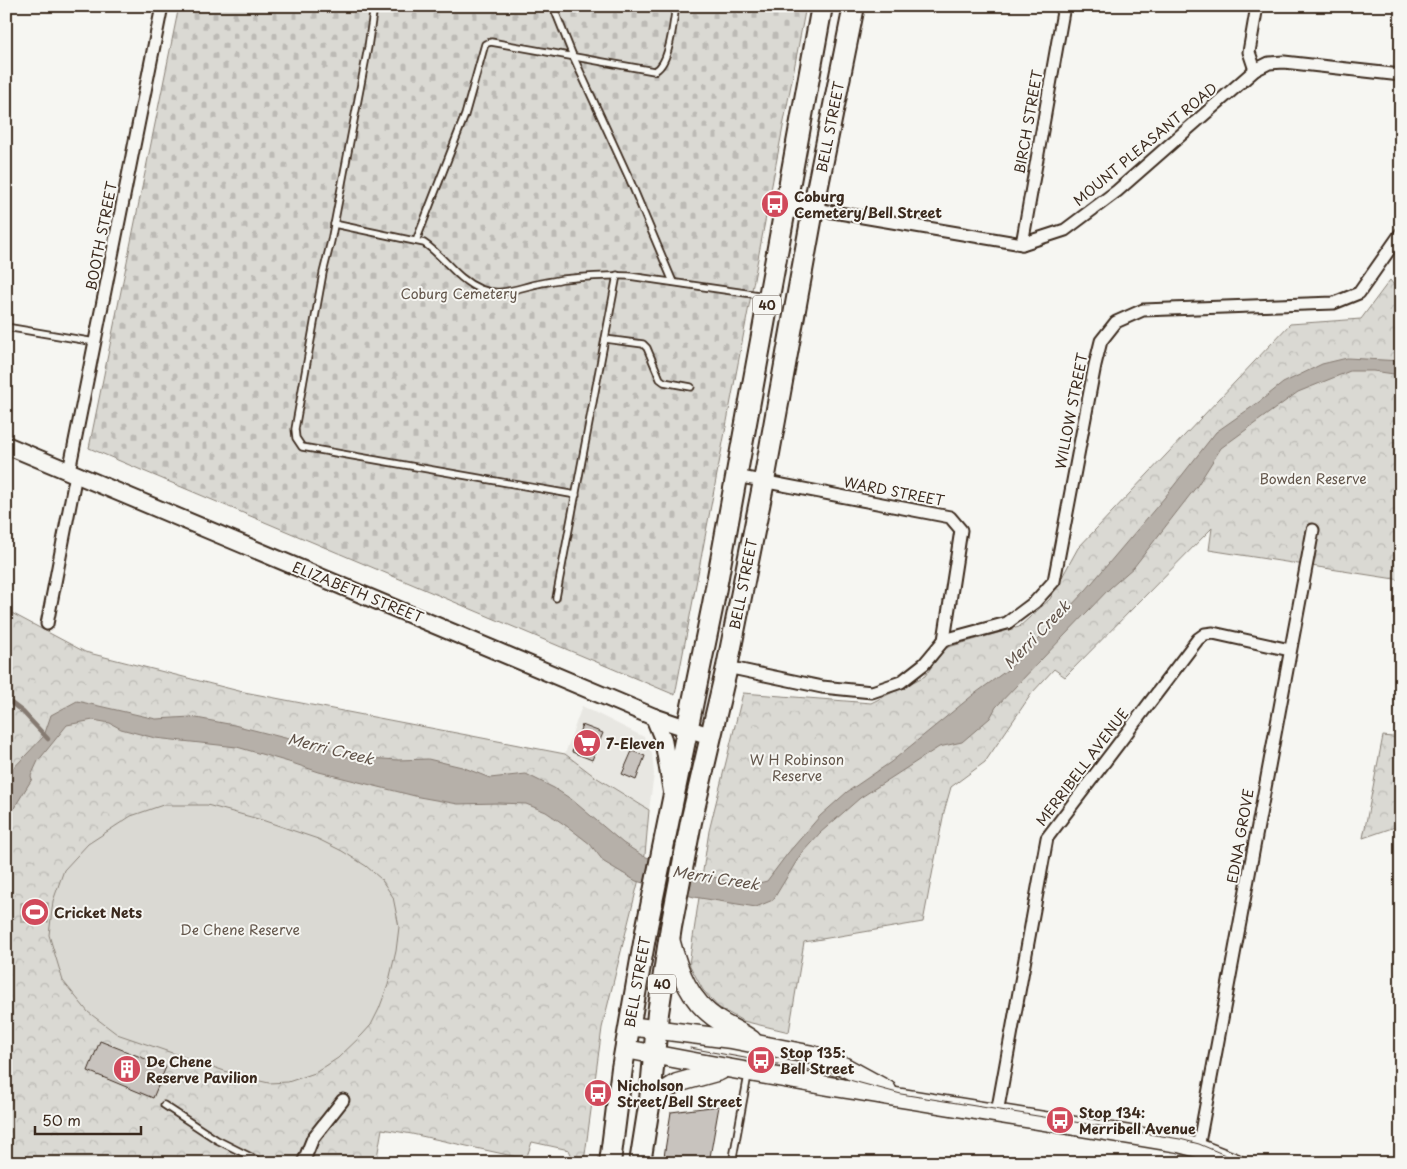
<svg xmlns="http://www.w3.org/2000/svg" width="1407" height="1169" viewBox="0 0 1407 1169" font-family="'Playpen Sans',sans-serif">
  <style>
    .built { fill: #e8e7e2 }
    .cemetery { fill: url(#cemetery-stones); stroke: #8a8278 }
    .park { fill: url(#park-crowns); stroke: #8a8278 }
    .pitch { fill: #dad9d3; stroke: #8a8278 }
    .water { fill: #b6b0a9; stroke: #857a71 }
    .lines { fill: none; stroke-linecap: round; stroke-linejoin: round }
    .stream { stroke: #857a71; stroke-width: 4.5 }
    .building { fill: #c8c3be; stroke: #3b2a1e }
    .lane-casing { stroke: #3b2a1e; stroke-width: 9 }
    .street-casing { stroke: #3b2a1e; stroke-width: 15 }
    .secondary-casing { stroke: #3b2a1e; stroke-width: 20 }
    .primary-casing { stroke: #3b2a1e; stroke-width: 21 }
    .highway-casing { stroke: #3b2a1e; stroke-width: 24 }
    .lane { stroke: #f6f6f2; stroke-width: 5.5 }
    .street { stroke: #f6f6f2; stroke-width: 11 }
    .secondary { stroke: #f6f6f2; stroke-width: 16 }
    .primary { stroke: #f6f6f2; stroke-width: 18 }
    .highway { stroke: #f6f6f2; stroke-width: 20 }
    .tram { stroke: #3b2a1e; stroke-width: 1 }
    .labels { text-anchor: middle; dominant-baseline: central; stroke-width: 4; stroke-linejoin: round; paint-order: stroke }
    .shield { fill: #f6f6f2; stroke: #73675e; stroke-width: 1 }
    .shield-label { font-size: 12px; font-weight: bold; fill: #3b2a1e }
    .street-label { font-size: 14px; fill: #3b2a1e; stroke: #f6f6f2 }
    .poi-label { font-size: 14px; font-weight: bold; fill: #3b2a1e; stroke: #f6f6f2; text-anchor: start }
    .park-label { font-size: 14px; fill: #63564b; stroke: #f6f6f2 }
    .water-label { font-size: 15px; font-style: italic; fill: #605248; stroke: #f6f6f2 }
  </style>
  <defs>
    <pattern id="cemetery-stones" width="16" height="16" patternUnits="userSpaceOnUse" patternTransform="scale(1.25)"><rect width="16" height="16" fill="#dad9d3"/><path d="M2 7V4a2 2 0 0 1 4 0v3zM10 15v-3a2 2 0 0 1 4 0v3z" fill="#bcbab5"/></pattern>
    <pattern id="park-crowns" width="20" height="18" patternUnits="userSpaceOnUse" patternTransform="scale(1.25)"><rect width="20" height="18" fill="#dad9d3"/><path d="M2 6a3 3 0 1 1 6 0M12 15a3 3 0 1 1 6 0" fill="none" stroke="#bcbab5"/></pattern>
  </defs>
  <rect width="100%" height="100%" fill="#f6f6f2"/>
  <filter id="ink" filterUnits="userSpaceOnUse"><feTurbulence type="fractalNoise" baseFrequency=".02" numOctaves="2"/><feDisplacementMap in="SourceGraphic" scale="10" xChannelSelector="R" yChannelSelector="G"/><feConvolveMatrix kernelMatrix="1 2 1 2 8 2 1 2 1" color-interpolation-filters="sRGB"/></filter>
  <g filter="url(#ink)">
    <path class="built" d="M582 706 644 737 652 753 654 774 649 810 594 776 565 754Z"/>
    <path class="cemetery" d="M179 6H806L675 695 89 448Z"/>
    <g class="park">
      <path d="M1390 280 1401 294V580L1209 550 1212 528 1065 677 1054 669 1032 693 985 762 951 787 944 812 923 922 804 942 789 1032 743 1021 718 1007 703 990 689 964 709 831 743 693 871 703 925 676 945 648 1019 627 1050 599 1078 548 1290 324 1361 319Z"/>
      <path d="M6 610 85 652 239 691 565 754 594 776 649 810 645 855 602 1028 584 1162 575 1163 569 1150 532 1142 526 1159 412 1134 382 1129 376 1163H6Z"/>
      <path d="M1383 736 1401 738V825L1363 838Z"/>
    </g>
    <g class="pitch">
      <path d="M163 805H207L262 820 318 839 342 851 366 866 381 879 393 897 399 927 396 951 388 985 379 1009 371 1025 362 1035 338 1058 315 1073 288 1082 269 1083 242 1077 117 1034 88 1012 63 981 49 935 53 901 64 870 88 844 131 816Z"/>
      <rect x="21" y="903" width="27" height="19"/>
    </g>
    <path class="water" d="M1347 358 1401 361V375L1373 371H1350L1298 392 1221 448 1197 486 1134 567 1110 588 996 707 990 718 962 742 939 747 860 798 820 833 801 854 773 900 756 907 694 897 636 881 604 862 590 844 568 827 546 812 526 804 498 803 458 804 419 797 319 772 292 763 237 747 155 738 121 729 110 723 93 720 67 725 38 761 31 776 32 779 6 821V776L44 736 51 715 77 701 156 719 191 717 234 725 289 739 327 746 339 756 398 760 428 759 462 767 490 778 526 774 554 788 571 799 623 843 643 856 727 881 755 884 767 881 788 853 820 816 847 792 891 762 973 695 1010 668 1050 628 1086 590 1165 497 1216 432 1259 402 1283 383 1322 364Z"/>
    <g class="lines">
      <path class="stream" d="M6 699 23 712 48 739"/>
    </g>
    <g class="building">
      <path d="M582 725 603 733 592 760 572 752Z"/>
      <path d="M632 751 645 756 636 780 622 774Z"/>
      <path d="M100 1041 166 1067 153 1098 88 1071Z"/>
      <path d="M719 1106 710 1157 688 1163H663L671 1112Z"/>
    </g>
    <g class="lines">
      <defs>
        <g id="lane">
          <path d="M374 6 368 47 331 241 323 273 295 429 296 438 302 447 576 495"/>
          <path d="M553 6 573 56 629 178 673 282"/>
          <path d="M334 224 424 243C444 256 456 279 480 289 499 297 518 288 537 284 545 282 555 281 563 279 585 277 607 275 629 276L766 296"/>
          <path d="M416 241 465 115 485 44 491 42 654 71C670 66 673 22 676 6"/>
          <path d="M6 327 95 342"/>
          <path d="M605 339 643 344 647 348 660 379 664 382 691 387"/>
          <path d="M556 598 617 275"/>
          <path d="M164 1105 217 1140 263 1163"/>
          <path d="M732 1163 748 1075"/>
        </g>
        <g id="street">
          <path d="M1255 70 1249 52 1257 6"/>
          <path d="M786 204 1022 244 1065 230 1117 191 1255 70 1269 63 1284 62 1401 75"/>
          <path d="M1022 244 1064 6"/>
          <path d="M69 471 162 6"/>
          <path d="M736 476 950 517 961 530 944 640"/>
          <path d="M47 624 76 474"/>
          <path d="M944 640 1007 623 1035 602 1054 581 1095 365 1101 341 1116 322 1143 310 1334 303 1359 293 1401 233"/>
          <path d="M727 667 822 687 872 692 901 682 924 664 944 640"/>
          <path d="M997 1113 1047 838 1198 639 1205 634 1213 633 1290 650"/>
          <path d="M1198 1148 1313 530"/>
          <path d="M303 1163 313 1138 343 1100"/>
        </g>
        <g id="secondary">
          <path d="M6 445 654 717 710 736"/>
          <path d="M654 717 663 739 672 792"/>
        </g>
        <g id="primary">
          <path d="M670 939C679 972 689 1001 718 1020 730 1028 740 1031 752 1040"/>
          <path d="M629 1026 731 1039 813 1055 843 1066 887 1090"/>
          <path d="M626 1049C809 1085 994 1112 1179 1143L1198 1148 1236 1163"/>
          <path d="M650 1100 677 1083 720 1071"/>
        </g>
        <g id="highway">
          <path d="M610 1163 622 1068 647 926 713 604 822 6"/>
          <path d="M640 1163 650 1100 658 1013 671 927 691 822 727 667 764 481 813 210 854 6"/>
        </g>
      </defs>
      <use href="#lane" class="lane-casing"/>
      <use href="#street" class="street-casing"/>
      <use href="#secondary" class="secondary-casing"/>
      <use href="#primary" class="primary-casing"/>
      <use href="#highway" class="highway-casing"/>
      <use href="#lane" class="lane"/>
      <use href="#street" class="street"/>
      <use href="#secondary" class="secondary"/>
      <use href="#primary" class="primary"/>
      <use href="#highway" class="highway"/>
      <path class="tram" d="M690 1048 816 1071 901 1094 1180 1139 1199 1144 1244 1163"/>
    </g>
  </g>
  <defs>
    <symbol id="bus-disc" viewBox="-11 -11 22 22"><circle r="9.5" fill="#d1495b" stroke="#f6f6f2"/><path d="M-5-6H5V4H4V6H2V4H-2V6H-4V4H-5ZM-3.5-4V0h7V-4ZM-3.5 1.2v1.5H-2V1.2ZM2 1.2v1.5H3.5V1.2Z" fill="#fff"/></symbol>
    <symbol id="supermarket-disc" viewBox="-11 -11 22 22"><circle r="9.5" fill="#d1495b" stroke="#f6f6f2"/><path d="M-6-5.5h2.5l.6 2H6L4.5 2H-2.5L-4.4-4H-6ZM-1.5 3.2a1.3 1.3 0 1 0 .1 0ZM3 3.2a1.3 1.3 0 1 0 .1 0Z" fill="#fff"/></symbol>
    <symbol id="stadium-disc" viewBox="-11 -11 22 22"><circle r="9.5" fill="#d1495b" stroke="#f6f6f2"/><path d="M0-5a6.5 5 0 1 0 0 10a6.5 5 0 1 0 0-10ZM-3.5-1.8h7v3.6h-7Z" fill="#fff"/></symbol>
    <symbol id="building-disc" viewBox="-11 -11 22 22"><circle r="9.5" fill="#d1495b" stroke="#f6f6f2"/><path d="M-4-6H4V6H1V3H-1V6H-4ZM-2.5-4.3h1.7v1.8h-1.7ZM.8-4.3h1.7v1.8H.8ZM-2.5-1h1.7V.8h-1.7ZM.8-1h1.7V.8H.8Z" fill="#fff"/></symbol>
  </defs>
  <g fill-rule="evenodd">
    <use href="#bus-disc" x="759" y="188" width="32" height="32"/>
    <use href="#supermarket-disc" x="571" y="727" width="32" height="32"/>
    <use href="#stadium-disc" x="19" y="896" width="32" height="32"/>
    <use href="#bus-disc" x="745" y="1044" width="32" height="32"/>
    <use href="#building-disc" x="111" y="1053" width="32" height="32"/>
    <use href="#bus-disc" x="582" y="1077" width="32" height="32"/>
    <use href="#bus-disc" x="1044" y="1104" width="32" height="32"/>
  </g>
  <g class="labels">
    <g class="shield">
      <rect x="753" y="295.5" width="28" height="19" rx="4"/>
      <rect x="648" y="974.5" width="28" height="19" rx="4"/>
    </g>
    <g class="shield-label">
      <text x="767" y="305">40</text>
      <text x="662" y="984">40</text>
    </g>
    <g class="street-label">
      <text transform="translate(1028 122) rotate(-80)">BIRCH STREET</text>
      <text transform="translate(830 127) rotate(-79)">BELL STREET</text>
      <text transform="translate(1145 144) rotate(-40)">MOUNT PLEASANT ROAD</text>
      <text transform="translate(101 236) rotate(-79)">BOOTH STREET</text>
      <text transform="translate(1071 411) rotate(-79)">WILLOW STREET</text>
      <text transform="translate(894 491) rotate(11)">WARD STREET</text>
      <text transform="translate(743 584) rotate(-79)">BELL STREET</text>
      <text transform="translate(358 592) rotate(22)">ELIZABETH STREET</text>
      <text transform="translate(1082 767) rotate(-53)">MERRIBELL AVENUE</text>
      <text transform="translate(1240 836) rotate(-80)">EDNA GROVE</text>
      <text transform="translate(637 982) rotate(-80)">BELL STREET</text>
    </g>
    <g class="poi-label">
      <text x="794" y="196">Coburg<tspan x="794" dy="16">Cemetery/Bell Street</tspan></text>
      <text x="606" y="743">7-Eleven</text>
      <text x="54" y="912">Cricket Nets</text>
      <text x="780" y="1052">Stop 135:<tspan x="780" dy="16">Bell Street</tspan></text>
      <text x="146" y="1061">De Chene<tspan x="146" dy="16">Reserve Pavilion</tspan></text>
      <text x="617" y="1085">Nicholson<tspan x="617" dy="16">Street/Bell Street</tspan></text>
      <text x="1079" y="1112">Stop 134:<tspan x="1079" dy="16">Merribell Avenue</tspan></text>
    </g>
    <g class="park-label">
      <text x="459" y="293">Coburg Cemetery</text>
      <text x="1313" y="478">Bowden Reserve</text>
      <text x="797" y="759">W H Robinson<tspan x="797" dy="16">Reserve</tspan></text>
      <text x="240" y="929">De Chene Reserve</text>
    </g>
    <g class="water-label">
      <text transform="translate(1036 634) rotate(-46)">Merri Creek</text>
      <text transform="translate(331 748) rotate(14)">Merri Creek</text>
      <text transform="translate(716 877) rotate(9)">Merri Creek</text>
    </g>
  </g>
  <rect width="1407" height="1169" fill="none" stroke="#f6f6f2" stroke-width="25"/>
  <rect x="12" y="12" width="1382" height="1144" fill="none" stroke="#3b2a1e" stroke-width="2" filter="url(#ink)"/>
  <path d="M35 1126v8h106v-8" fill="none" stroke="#3b2a1e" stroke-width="2.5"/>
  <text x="42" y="1126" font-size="15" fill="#3b2a1e" stroke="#f6f6f2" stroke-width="4" paint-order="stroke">50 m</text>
</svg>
